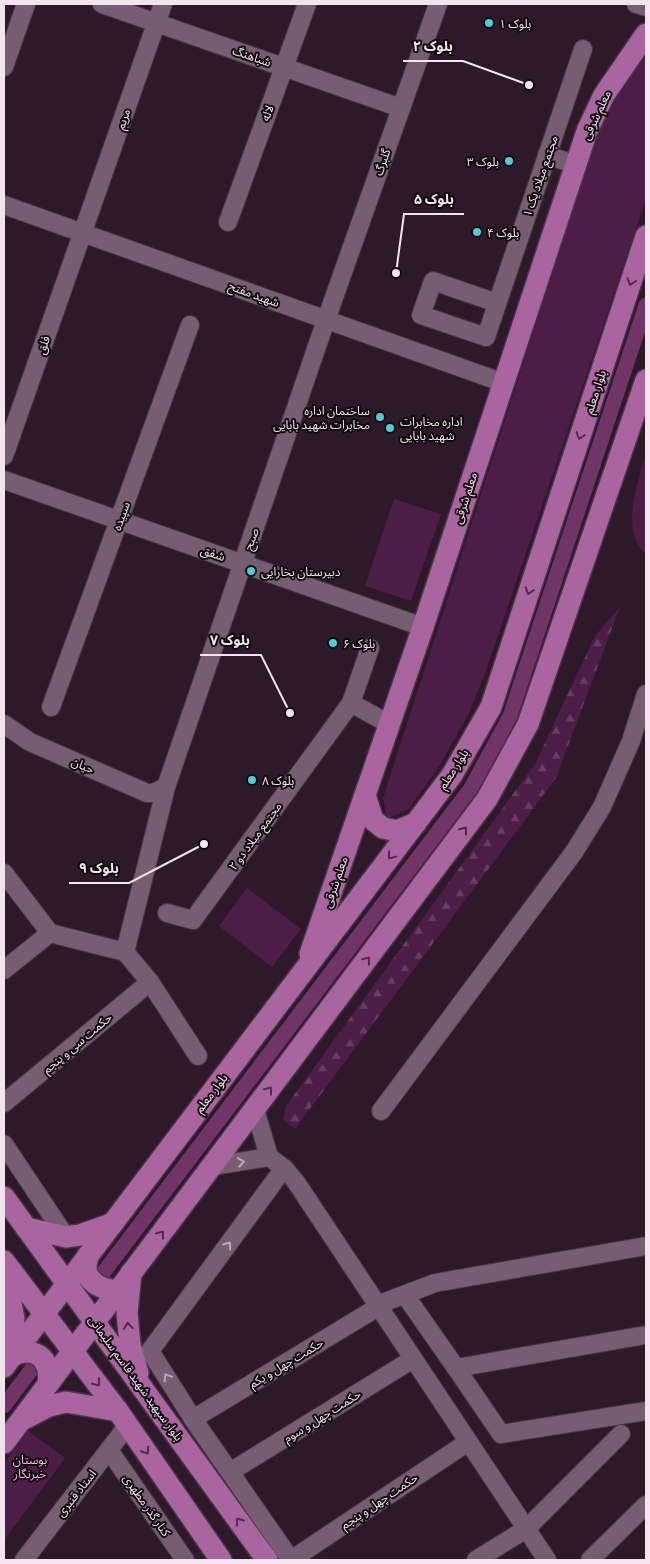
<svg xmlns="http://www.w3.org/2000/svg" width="650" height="1564" viewBox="0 0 650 1564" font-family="Manrope,'Noto Sans Arabic',sans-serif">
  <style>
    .forest { fill: url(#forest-firs) }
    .park { fill: #4c1d46 }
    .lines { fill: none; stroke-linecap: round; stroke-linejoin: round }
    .canal { stroke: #703467; stroke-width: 15 }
    .minor-casing { stroke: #463544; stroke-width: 20 }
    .major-casing { stroke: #463544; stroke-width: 24 }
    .minor { stroke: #765d72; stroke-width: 18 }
    .major { stroke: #aa64a0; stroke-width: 21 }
    .oneway { stroke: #4e2d49 }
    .oneway2 { stroke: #bba7b7 }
    .poi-dot { fill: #52cbd8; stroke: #11080f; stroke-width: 2 }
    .labels { text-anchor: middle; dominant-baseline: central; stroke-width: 4; stroke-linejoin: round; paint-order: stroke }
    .poi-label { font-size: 12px; fill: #f3e4f0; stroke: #11080f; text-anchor: start }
    .street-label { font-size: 12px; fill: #f3e4f0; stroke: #11080f }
    .park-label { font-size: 12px; fill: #fcb5f0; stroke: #11080f }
    .leader { fill: none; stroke: #f3e4f0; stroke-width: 2 }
    .callout-dot { fill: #f3e4f0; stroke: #11080f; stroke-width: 2 }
    .callout-label { font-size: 14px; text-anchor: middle; font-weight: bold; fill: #f3e4f0; stroke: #11080f; stroke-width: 4; stroke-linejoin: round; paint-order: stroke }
  </style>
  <defs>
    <pattern id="forest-firs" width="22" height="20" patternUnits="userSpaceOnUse" patternTransform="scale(1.25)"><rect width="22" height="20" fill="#4c1d46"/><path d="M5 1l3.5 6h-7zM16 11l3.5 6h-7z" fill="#663e61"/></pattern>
  </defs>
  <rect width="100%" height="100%" fill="#2e192b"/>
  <path class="forest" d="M620 607 556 778 295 1129 283 1120 286 1106 535 764 595 636Z"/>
  <g class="park">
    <path d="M646 50V199L485 674 469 713 440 765 409 809 387 819 383 798 599 129 614 97Z"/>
    <path d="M646 453V554C619 530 638 483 646 453Z"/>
    <path d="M394 499 441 514 411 601 365 586Z"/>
    <path d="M247 888 301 929 272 967 219 926Z"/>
    <path d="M28 1431 65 1458 4 1540V1464Z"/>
  </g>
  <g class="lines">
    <g class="canal">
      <path d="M103 1273 471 788 510 716 646 305"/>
      <path d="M4 1406 34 1366"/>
    </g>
    <defs>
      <g id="minor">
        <path d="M102 4 401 108"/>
        <path d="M636 4 646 7"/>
        <path d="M4 67 26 4"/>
        <path d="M547 155 576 165"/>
        <path d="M4 205 504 383"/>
        <path d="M228 222 307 4"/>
        <path d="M497 303 433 281 421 315 486 337C518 241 551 145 583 49"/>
        <path d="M4 456 163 4"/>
        <path d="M4 480 423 627"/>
        <path d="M351 703 389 724"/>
        <path d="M51 707 190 325"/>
        <path d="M4 724 30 742 147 793H153L166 787"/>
        <path d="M4 873 50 933 125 952 166 787 326 320 438 4"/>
        <path d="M167 913 193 920 351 703 370 648"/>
        <path d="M125 952 150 982 198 1056"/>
        <path d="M4 970 50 933"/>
        <path d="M4 1103 150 982"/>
        <path d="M255 1109 269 1157 284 1168 296 1182 547 1560"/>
        <path d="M381 1111 574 852 602 807 631 741 646 694"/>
        <path d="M4 1144 66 1237"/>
        <path d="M213 1166 269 1157"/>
        <path d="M284 1168 150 1351 193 1419 291 1560"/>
        <path d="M405 1295 456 1368 646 1335"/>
        <path d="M377 1305 435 1283 646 1246"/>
        <path d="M456 1368 501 1434 646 1411"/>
        <path d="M193 1419 378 1307"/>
        <path d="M109 1450 185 1560"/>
        <path d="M230 1472 413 1359"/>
        <path d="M24 1560 128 1425"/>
        <path d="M291 1560 468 1442"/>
        <path d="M476 1560 526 1529 621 1434"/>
        <path d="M590 1560 646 1505"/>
      </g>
      <g id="major">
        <path d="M365 795 373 820 383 828 397 831 416 823"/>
        <path d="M310 954 423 627 587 131 604 95 646 34"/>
        <path d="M4 1197 267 1560"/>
        <path d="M26 1228 66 1237 80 1235 111 1224"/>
        <path d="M88 1255C88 1258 86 1263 86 1267 86 1283 105 1291 118 1290"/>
        <path d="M4 1261 118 1411 221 1560"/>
        <path d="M4 1269 14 1318 11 1357"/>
        <path d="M131 1273 127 1313 130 1345 138 1373"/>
        <path d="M11 1357C24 1348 42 1351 47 1367 49 1372 48 1378 49 1383"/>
        <path d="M4 1367 452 775 491 707 646 236"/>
        <path d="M26 1418 49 1406 66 1402 118 1411"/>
        <path d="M4 1443 487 799 528 724 646 380"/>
      </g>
    </defs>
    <use href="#minor" class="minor-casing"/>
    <use href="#major" class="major-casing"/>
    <use href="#minor" class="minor"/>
    <use href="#major" class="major"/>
  </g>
  <defs><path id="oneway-chevron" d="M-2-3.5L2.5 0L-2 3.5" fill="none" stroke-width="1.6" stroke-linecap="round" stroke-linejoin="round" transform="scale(1.25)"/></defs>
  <g class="oneway">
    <use href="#oneway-chevron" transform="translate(631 282) rotate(108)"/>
    <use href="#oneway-chevron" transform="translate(580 436) rotate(108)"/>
    <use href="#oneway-chevron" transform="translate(529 591) rotate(108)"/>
    <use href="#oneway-chevron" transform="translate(464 830) rotate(-53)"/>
    <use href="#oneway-chevron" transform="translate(391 856) rotate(127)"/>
    <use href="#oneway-chevron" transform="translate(367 960) rotate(-53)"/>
    <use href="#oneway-chevron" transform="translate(269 1090) rotate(-53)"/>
    <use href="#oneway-chevron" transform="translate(161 1234) rotate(-53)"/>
    <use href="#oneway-chevron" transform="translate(128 1326) rotate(-95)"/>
    <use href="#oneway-chevron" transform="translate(97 1383) rotate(53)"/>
    <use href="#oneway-chevron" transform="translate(146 1451) rotate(56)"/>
    <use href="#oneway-chevron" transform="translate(239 1521) rotate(-125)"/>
  </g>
  <g class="oneway2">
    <use href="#oneway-chevron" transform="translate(241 1162) rotate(-9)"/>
    <use href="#oneway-chevron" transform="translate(228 1245) rotate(-54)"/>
    <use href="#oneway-chevron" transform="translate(167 1377) rotate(-122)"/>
  </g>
  <g class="poi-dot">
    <circle cx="489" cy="23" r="5"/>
    <circle cx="509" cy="161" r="5"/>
    <circle cx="477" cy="232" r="5"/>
    <circle cx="380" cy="417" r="5"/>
    <circle cx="390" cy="428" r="5"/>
    <circle cx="251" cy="571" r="5"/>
    <circle cx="333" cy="643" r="5"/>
    <circle cx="252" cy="780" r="5"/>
  </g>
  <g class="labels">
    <g class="poi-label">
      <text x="499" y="23">بلوک ۱</text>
      <text x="499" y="161" text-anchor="end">بلوک ۳</text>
      <text x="487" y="232">بلوک ۴</text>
      <text x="370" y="410" text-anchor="end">ساختمان اداره<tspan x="370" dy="14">مخابرات شهید بابایی</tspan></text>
      <text x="400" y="421">اداره مخابرات<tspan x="400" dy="14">شهید بابایی</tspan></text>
      <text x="261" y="571">دبیرستان بخارایی</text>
      <text x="343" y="643">بلوک ۶</text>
      <text x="262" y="780">بلوک ۸</text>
    </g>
    <g class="street-label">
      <text transform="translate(252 56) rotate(19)">شباهنگ</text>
      <text transform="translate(267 113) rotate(-70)">لاله</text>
      <text transform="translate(596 115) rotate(-65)">معلم شرقی</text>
      <text transform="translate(123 119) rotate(-71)">مریم</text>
      <text transform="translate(382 162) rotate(-71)">گلبرگ</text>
      <text transform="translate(540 176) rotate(-71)">مجتمع میلاد یک ۱</text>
      <text transform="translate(254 294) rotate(20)">شهید مفتح</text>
      <text transform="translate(43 345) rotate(-71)">فلق</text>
      <text transform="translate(595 392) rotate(-72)">بلوار معلم</text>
      <text transform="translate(465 498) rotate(-72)">معلم شرقی</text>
      <text transform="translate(121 516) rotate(-70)">سپیده</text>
      <text transform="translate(251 539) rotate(-71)">صبح</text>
      <text transform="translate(213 553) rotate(19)">شفق</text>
      <text transform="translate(83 765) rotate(23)">حیان</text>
      <text transform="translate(453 769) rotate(-57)">بلوار معلم</text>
      <text transform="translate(255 836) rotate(-54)">مجتمع میلاد دو ۲</text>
      <text transform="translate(335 882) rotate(-71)">معلم شرقی</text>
      <text transform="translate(77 1043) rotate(-40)">حکمت سی و پنجم</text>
      <text transform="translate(211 1093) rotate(-53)">بلوار معلم</text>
      <text transform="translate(286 1363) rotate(-31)">حکمت چهل و یکم</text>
      <text transform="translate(136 1378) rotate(54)">بلوار سپهبد شهید قاسم سلیمانی</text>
      <text transform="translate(322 1416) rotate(-32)">حکمت چهل و سوم</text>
      <text transform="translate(76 1493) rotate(-52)">استاد قنبری</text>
      <text transform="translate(379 1501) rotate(-34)">حکمت چهل و پنجم</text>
      <text transform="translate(147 1505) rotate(55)">کنار گذر مطهری</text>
    </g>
    <g class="park-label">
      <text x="30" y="1459">بوستان<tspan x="30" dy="14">خبرنگار</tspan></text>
    </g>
  </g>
  <path class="leader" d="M529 85L463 61H403M396 273L404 214H464M290 713L261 655H200M204 844L129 883H69"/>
  <g class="callout-dot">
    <circle cx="529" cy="85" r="5"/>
    <circle cx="396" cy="273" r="5"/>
    <circle cx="290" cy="713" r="5"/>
    <circle cx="204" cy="844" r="5"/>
  </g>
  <g class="callout-label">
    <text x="433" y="51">بلوک ۲</text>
    <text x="434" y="204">بلوک ۵</text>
    <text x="230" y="645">بلوک ۷</text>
    <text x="99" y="873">بلوک ۹</text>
  </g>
  <rect width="650" height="1564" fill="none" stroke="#f3e4f0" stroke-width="10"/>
</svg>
